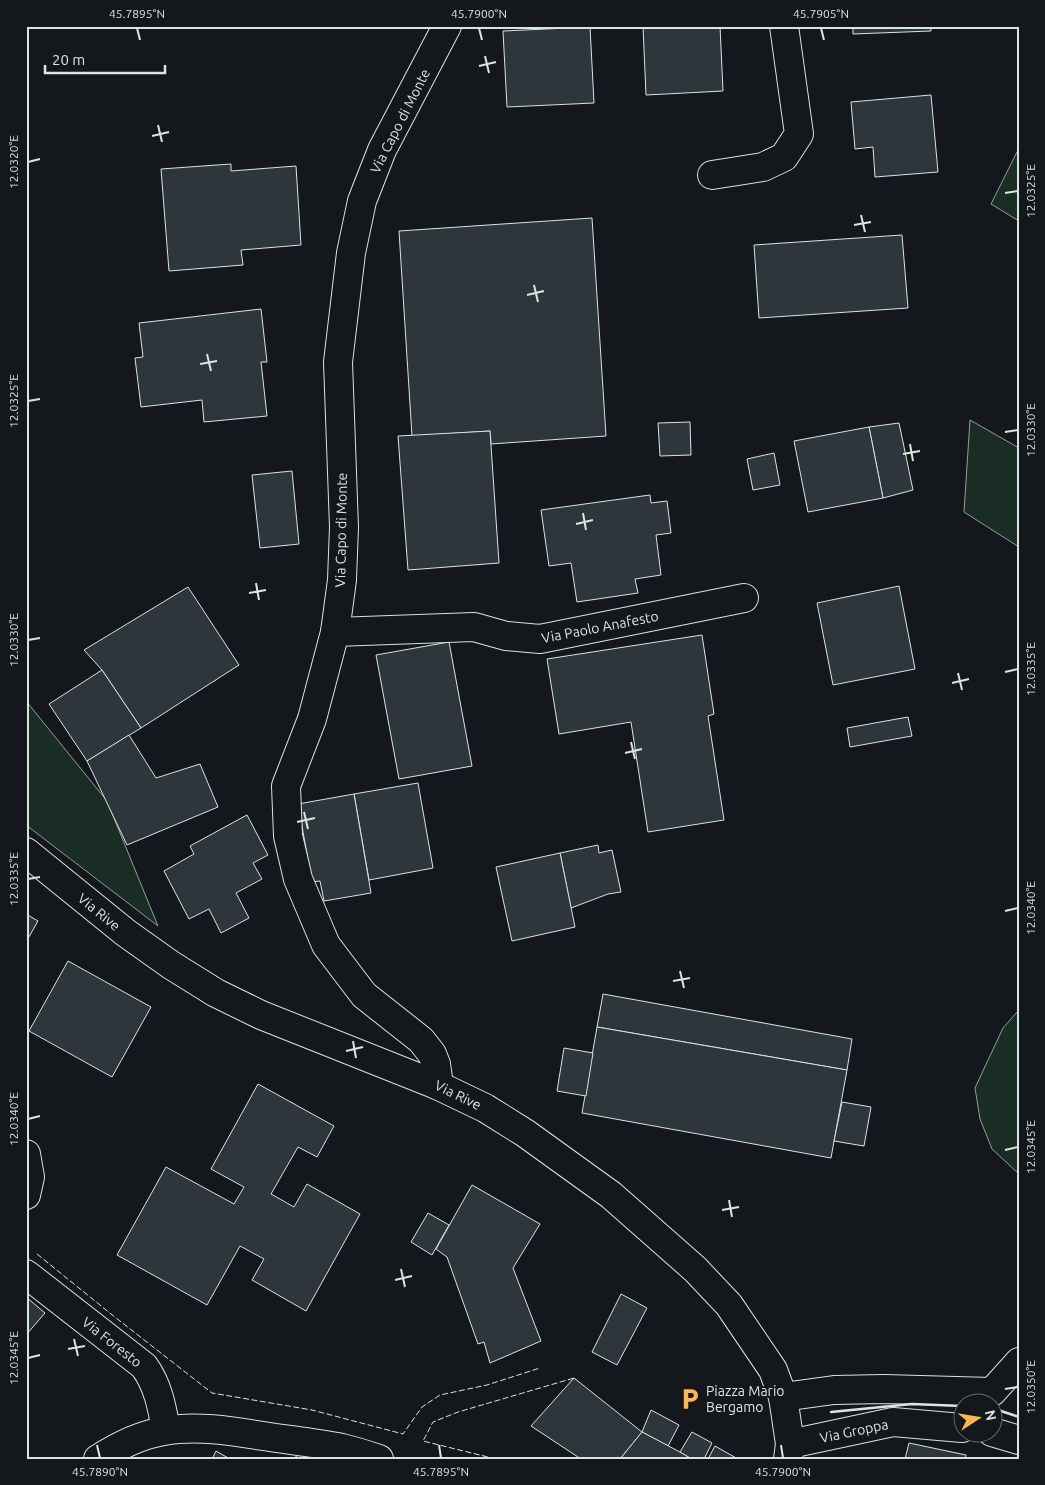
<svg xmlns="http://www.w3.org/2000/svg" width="1045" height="1485" viewBox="0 0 1045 1485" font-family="Ubuntu,sans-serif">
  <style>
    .green { fill: #1a2d24; stroke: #939e99 }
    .building { fill: #2c363c; stroke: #d8e6dc }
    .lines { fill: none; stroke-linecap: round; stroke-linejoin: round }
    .minor-casing { stroke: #d8e6dc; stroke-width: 30 }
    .minor { stroke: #14181c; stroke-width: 28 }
    .fence { stroke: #d8e6dc; stroke-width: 1; stroke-dasharray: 6 2.5; stroke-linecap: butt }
    .wall { stroke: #d8e6dc; stroke-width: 2.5 }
    .ticks { fill: none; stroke: #d8e6dc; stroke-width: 2 }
    .labels { text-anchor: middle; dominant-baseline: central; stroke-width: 4; stroke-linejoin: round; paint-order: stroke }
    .street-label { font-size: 14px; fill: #d8e6dc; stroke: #14181c }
    .poi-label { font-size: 14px; fill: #d8e6dc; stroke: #14181c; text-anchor: start }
    .neatline { fill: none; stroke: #d8e6dc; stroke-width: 2 }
    .ticks-label { font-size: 12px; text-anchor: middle; fill: #d8e6dc }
  </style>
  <rect width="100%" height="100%" fill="#14181c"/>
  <g class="green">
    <path d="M1019 148V221L991 204Z"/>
    <path d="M970 420 1019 448V547L964 512Z"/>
    <path d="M26 701 107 801 158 926 26 825Z"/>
    <path d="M1019 1010V1174L992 1149 980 1119 975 1088 1003 1028Z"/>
  </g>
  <g class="building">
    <path d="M643 26H720L723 91 646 95Z"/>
    <path d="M853 26H931V31L853 34Z"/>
    <path d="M590 27 594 103 507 107 503 31Z"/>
    <path d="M931 95 938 172 875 177 873 147 855 149 851 102Z"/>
    <path d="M231 164V171L296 166 301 245 241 250 243 265 169 271 161 169Z"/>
    <path d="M592 218 606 436 491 444 490 431 412 436 399 231Z"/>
    <path d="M902 235 908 308 759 318 754 245Z"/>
    <path d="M261 309 267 362H261L267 416 204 422 202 400 141 407 135 358 143 357 139 323Z"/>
    <path d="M690 422 691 455 660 456 658 423Z"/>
    <path d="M899 423 913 490 883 498 869 427Z"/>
    <path d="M869 427 883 498 808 512 794 441Z"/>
    <path d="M490 431 499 563 408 570 398 436Z"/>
    <path d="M774 453 780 485 753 490 747 459Z"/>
    <path d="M292 471 299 544 260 548 252 475Z"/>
    <path d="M650 495 651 503 667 501 671 533 656 535 661 575 635 579 638 593 577 602 571 563 549 566 541 510Z"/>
    <path d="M899 586 915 669 833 685 817 603Z"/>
    <path d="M188 587 239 665 141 728 102 670 84 650Z"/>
    <path d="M702 635 714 714 708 716 724 820 648 832 631 722 559 734 547 659Z"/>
    <path d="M449 642 472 766 399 779 376 655Z"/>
    <path d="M102 670 141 728 87 761 49 704Z"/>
    <path d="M908 717 912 736 850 747 847 728Z"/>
    <path d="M129 735 156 778 200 764 218 807 127 845 87 761Z"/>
    <path d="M418 783 433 868 369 880 354 794Z"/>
    <path d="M354 794 371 893 324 901 320 881 312 882 298 804Z"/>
    <path d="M247 815 268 855 253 863 262 879 236 893 249 918 221 933 209 909 189 919 164 871 194 854 190 846Z"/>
    <path d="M598 845 599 853 612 850 621 892 608 894 571 908 560 853Z"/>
    <path d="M560 853 575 927 512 941 496 867Z"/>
    <path d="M26 914 38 921 26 942Z"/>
    <path d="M68 961 151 1007 112 1077 29 1031Z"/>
    <path d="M603 994 852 1039 847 1070 597 1027Z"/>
    <path d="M597 1027 847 1070 831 1158 582 1113Z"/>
    <path d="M564 1048 593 1053 586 1096 557 1091Z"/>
    <path d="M258 1084 334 1126 317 1157 298 1147 271 1194 294 1207 307 1184 360 1214 306 1311 252 1280 264 1259 240 1246 207 1305 117 1255 166 1167 234 1204 244 1187 211 1169Z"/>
    <path d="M842 1102 871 1107 864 1146 834 1141Z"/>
    <path d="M472 1185 540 1224 513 1268 541 1341 490 1363 484 1342 478 1344 447 1257 436 1249Z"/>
    <path d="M428 1213 449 1225 432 1255 411 1242Z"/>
    <path d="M621 1294 647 1308 617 1365 592 1352Z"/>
    <path d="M26 1297 45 1313 26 1335Z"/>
    <path d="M574 1378 642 1432 620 1459H581L531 1426Z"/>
    <path d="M651 1410 679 1425 668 1446 642 1432Z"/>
    <path d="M642 1432 680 1452 692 1459H620Z"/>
    <path d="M692 1432 712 1443 704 1459H692L680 1452Z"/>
    <path d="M909 1443 966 1455 965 1459H905Z"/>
    <path d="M715 1446 738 1459H708Z"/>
    <path d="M216 1451 230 1459H212Z"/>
    <path d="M303 1451 310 1459H293Z"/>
  </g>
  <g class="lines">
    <defs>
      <g id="minor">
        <path d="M712 175 763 167 784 157 799 134 784 26"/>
        <path d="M335 632 474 627 506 636 540 639 744 598"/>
        <path d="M26 852 126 933 171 965 216 993 261 1015 437 1085 485 1108 525 1133 611 1195 695 1269 729 1305 773 1370 783 1397 790 1444"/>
        <path d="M437 1085 438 1078 436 1064 432 1054 421 1040 364 995 326 945 298 879 288 836 286 786 312 719 335 632 342 580 344 527 338 362 351 253 362 201 382 150 447 26"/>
        <path d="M26 1154 30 1177 26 1195"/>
        <path d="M26 1274 144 1366C158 1385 162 1407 166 1430"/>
        <path d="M783 1397 834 1390 884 1389 992 1392 1019 1362"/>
        <path d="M992 1432 1019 1440"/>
        <path d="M98 1459C118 1446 140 1435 164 1431 196 1425 232 1431 263 1436 289 1440 316 1443 342 1448 355 1451 367 1455 379 1459"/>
        <path d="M788 1459 790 1444 893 1422 962 1428"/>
      </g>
    </defs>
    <use href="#minor" class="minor-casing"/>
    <use href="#minor" class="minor"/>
    <g class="fence">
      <path d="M37 1254 111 1314 212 1393 312 1410 403 1434 422 1407 440 1395 487 1385 540 1368"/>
      <path d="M496 1459 423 1441 433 1422 458 1412 574 1378"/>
    </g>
    <g class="wall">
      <path d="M992 1408 1019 1417"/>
      <path d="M831 1412 912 1404 962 1406"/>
    </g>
  </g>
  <path class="ticks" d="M137 28 140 40M479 28 482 40M821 28 824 40M485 56 489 73M479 66 496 62M158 125 162 142M152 136 169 132M28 162 40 159M1005 193 1018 191M861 215 865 232M854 225 871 222M534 285 538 302M527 295 544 291M207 354 211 371M200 364 217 361M28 401 40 399M1005 432 1018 430M910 444 913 461M903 454 920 451M583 513 586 530M576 524 593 520M256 583 259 600M249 593 266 590M28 640 40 638M1005 672 1018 669M958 673 962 690M952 683 969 679M631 742 635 759M625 753 642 749M304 812 308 829M297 822 315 818M28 879 40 877M1005 911 1018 908M680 971 684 988M673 981 690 978M353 1041 356 1058M346 1051 363 1047M28 1119 40 1116M1005 1150 1018 1147M729 1200 732 1217M722 1210 739 1207M401 1269 405 1287M395 1280 412 1276M74 1339 78 1356M68 1349 85 1346M28 1358 40 1355M1005 1389 1018 1387M97 1445 100 1458M439 1445 441 1458M781 1445 783 1458"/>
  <defs>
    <symbol id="parking-bare" viewBox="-9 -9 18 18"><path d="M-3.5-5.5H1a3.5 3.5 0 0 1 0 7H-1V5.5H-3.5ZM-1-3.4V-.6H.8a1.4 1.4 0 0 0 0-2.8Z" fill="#ffb74d" stroke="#14181c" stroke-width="2.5" paint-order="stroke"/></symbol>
  </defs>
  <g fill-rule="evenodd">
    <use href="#parking-bare" x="674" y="1383" width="32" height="32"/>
  </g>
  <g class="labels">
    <g class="street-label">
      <text transform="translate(400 121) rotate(-63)">Via Capo di Monte</text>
      <text transform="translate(341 530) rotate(-89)">Via Capo di Monte</text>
      <text transform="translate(600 627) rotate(-11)">Via Paolo Anafesto</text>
      <text transform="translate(99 912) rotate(39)">Via Rive</text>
      <text transform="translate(458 1095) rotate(26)">Via Rive</text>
      <text transform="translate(112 1342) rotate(38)">Via Foresto</text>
      <text transform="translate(854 1431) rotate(-12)">Via Groppa</text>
    </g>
    <g class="poi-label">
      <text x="706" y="1391">Piazza Mario<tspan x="706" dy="16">Bergamo</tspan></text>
    </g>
  </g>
  <rect width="1045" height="1485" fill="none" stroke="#14181c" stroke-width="55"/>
  <g transform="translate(978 1418) rotate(78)"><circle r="24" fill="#14181c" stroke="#626a69"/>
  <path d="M0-4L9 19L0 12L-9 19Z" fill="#ffb74d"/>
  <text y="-8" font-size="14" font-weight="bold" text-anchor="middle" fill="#d8e6dc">N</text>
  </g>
  <path d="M45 65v8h120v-8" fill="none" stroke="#d8e6dc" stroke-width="2.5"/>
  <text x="52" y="65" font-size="15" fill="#d8e6dc" stroke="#14181c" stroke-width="4" paint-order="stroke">20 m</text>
  <rect x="28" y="28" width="990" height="1430" class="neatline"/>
  <g class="ticks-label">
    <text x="137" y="18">45.7895°N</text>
    <text x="479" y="18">45.7900°N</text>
    <text x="821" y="18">45.7905°N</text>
    <text transform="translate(14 162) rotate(-90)" y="4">12.0320°E</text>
    <text transform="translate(1031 191) rotate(-90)" y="4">12.0325°E</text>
    <text transform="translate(14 401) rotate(-90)" y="4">12.0325°E</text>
    <text transform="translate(1031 430) rotate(-90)" y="4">12.0330°E</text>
    <text transform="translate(14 640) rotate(-90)" y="4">12.0330°E</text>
    <text transform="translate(1031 669) rotate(-90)" y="4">12.0335°E</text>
    <text transform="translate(14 879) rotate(-90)" y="4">12.0335°E</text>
    <text transform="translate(1031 908) rotate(-90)" y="4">12.0340°E</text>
    <text transform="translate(14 1119) rotate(-90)" y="4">12.0340°E</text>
    <text transform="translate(1031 1147) rotate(-90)" y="4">12.0345°E</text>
    <text transform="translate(14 1358) rotate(-90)" y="4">12.0345°E</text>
    <text transform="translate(1031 1387) rotate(-90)" y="4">12.0350°E</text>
    <text x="100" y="1476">45.7890°N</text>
    <text x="441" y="1476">45.7895°N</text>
    <text x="783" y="1476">45.7900°N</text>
  </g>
</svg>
